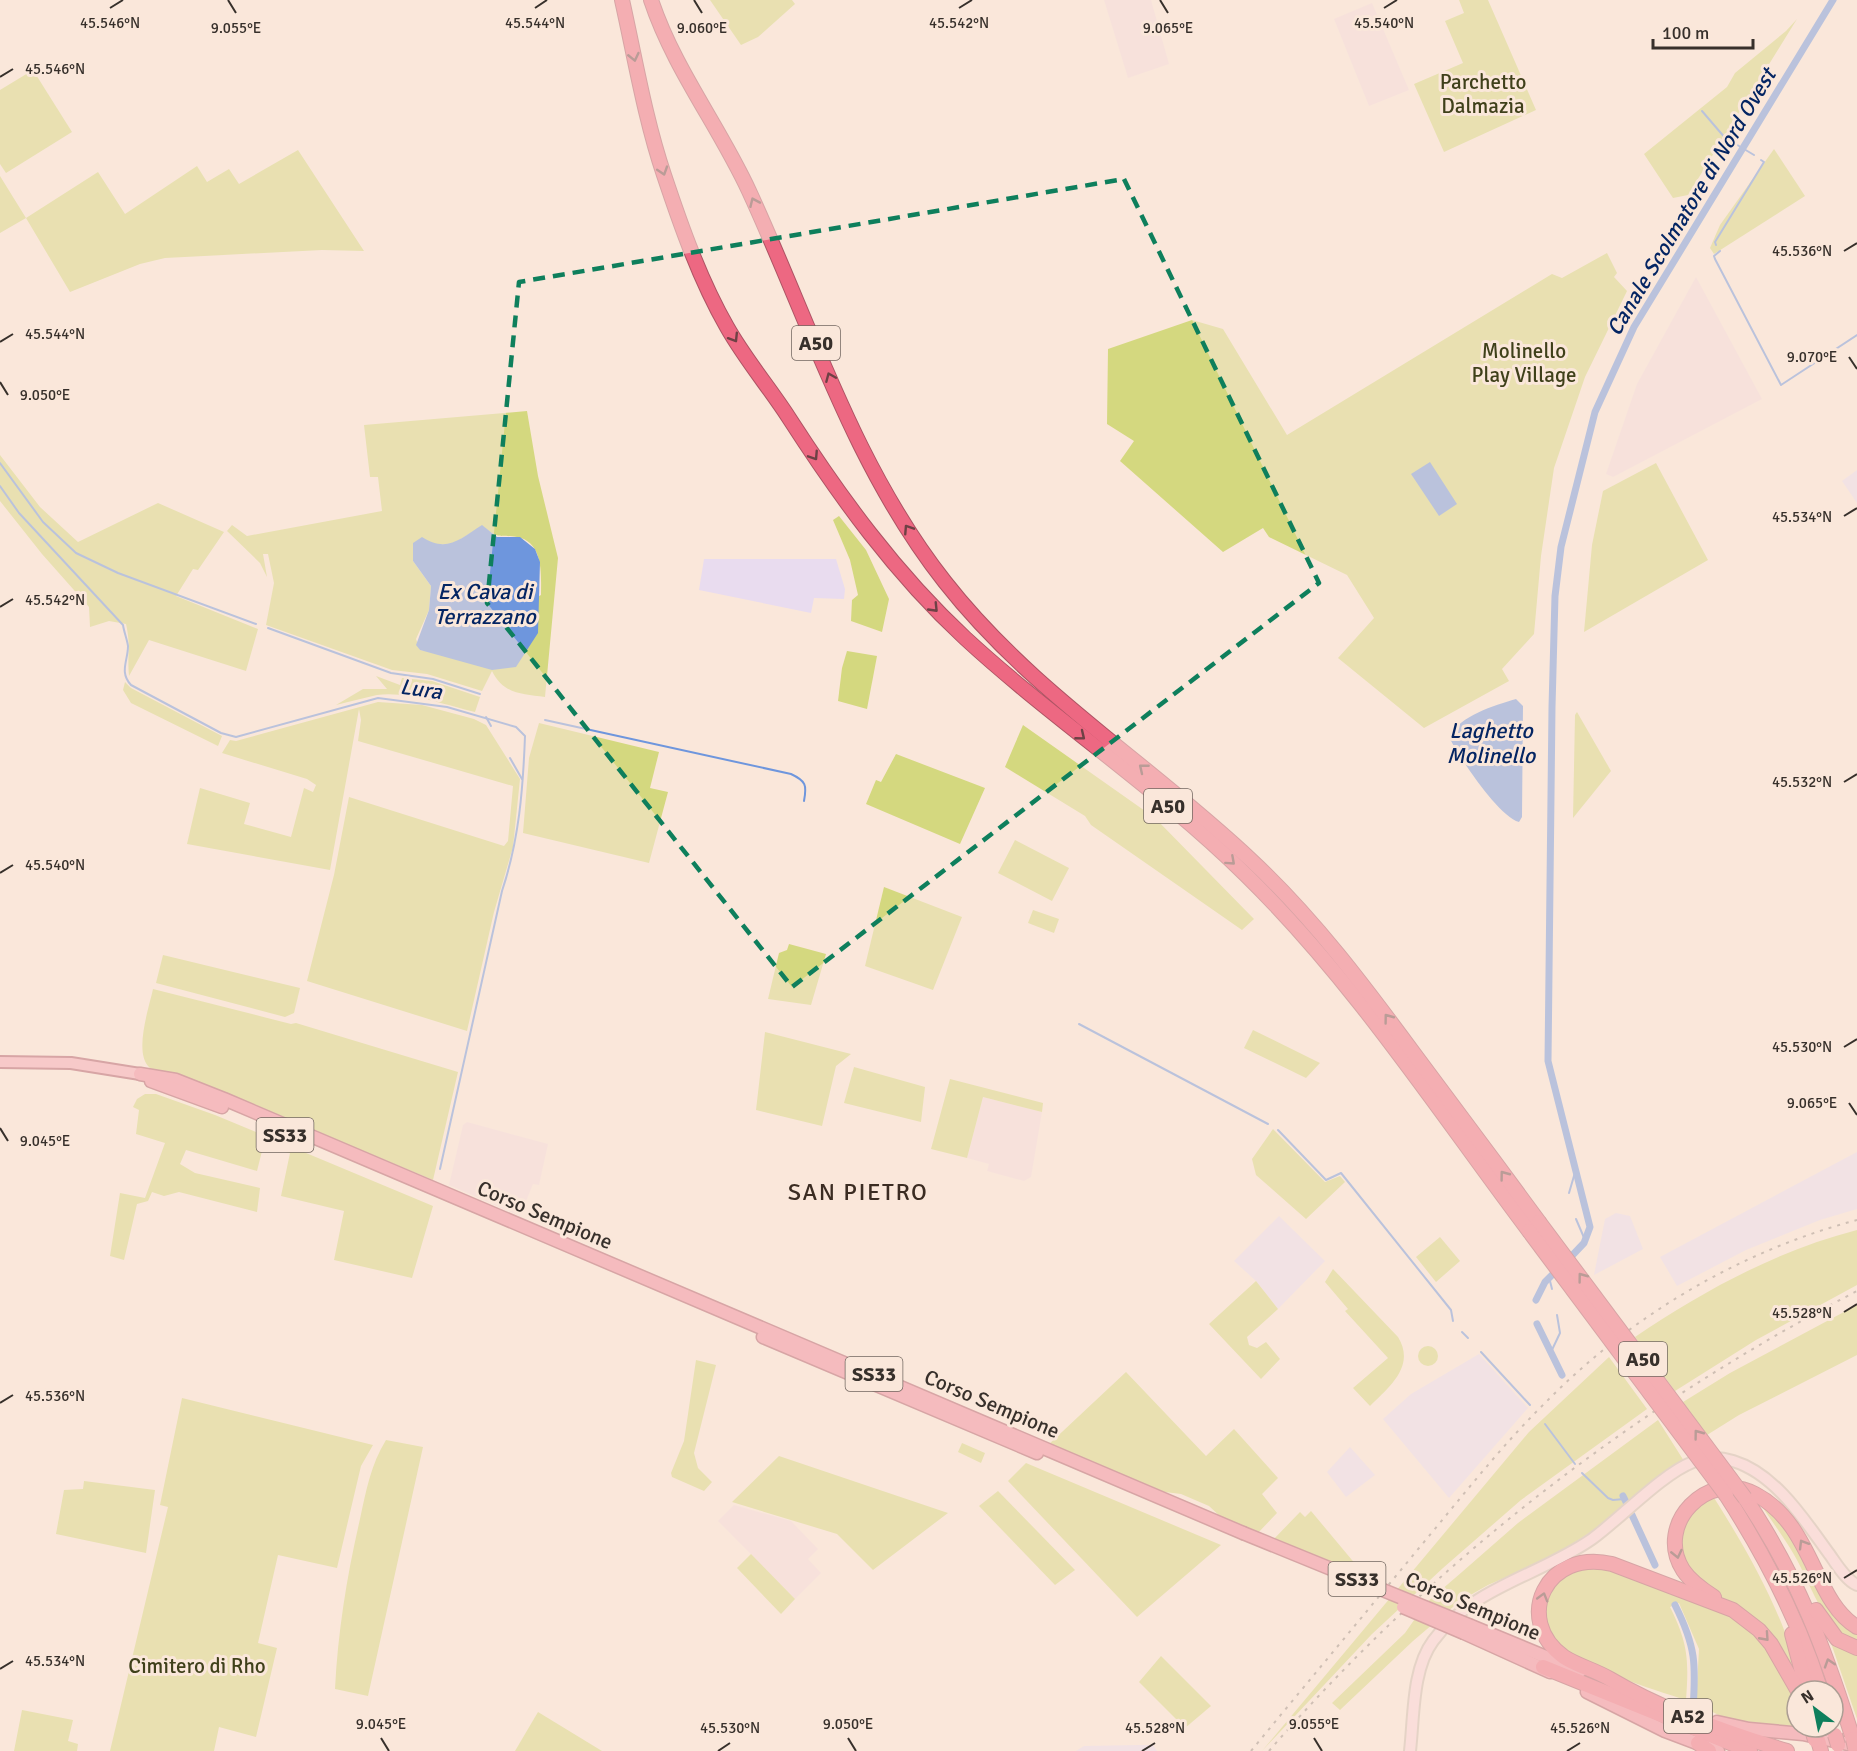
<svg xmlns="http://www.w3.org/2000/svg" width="1857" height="1751" viewBox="0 0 1857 1751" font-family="Signika,sans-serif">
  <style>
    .commercial { fill: #e9dcef }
    .education { fill: #f4dadc }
    .green { fill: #d4d87f; fill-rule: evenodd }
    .water { fill: #6e96dd }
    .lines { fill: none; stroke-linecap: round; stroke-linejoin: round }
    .stream { stroke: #6e96dd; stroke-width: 2 }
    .canal { stroke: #6e96dd; stroke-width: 7 }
    .secondary-casing { stroke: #cdbbae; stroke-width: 14 }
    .primary-casing { stroke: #ad5464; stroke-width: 14 }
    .trunk-casing { stroke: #ad5464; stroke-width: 15 }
    .motorway-casing { stroke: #ad5464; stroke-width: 16 }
    .secondary { stroke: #fad2da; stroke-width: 10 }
    .primary { stroke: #f4a4b4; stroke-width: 10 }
    .trunk { stroke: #f0869b; stroke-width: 12 }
    .motorway { stroke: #ed6882; stroke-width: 14 }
    .rail { stroke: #9b8e85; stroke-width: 2; stroke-dasharray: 3 6; stroke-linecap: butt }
    .trunk-bridge-casing { stroke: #ad5464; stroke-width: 15; stroke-linecap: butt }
    .motorway-bridge-casing { stroke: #ad5464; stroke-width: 16; stroke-linecap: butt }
    .trunk-bridge { stroke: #f0869b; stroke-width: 12 }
    .motorway-bridge { stroke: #ed6882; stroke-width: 14 }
    .oneway { stroke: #6e4145 }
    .marked { fill: none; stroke: #0e7f5c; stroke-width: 4.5; stroke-dasharray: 12 8; stroke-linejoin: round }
    .ticks { fill: none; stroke: #37302b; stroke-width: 2 }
    .labels { text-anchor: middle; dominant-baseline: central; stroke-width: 6; stroke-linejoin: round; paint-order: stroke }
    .shield { fill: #fae7da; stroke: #726760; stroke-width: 1.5 }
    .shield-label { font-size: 20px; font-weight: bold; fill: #37302b }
    .park-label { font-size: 21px; fill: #3f401a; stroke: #fae7da }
    .street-label { font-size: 21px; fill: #37302b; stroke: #fae7da }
    .water-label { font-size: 22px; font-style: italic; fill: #042563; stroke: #fae7da }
    .quarter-label { font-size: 24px; letter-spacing: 1.5px; fill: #3b2c22; stroke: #fae7da }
    .ticks-label { font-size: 15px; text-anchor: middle; fill: #37302b; stroke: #fae7da; stroke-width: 6; stroke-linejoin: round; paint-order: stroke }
  </style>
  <rect width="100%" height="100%" fill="#fae7da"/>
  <g class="commercial">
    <path d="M1857 470V503L1842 481Z"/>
    <path d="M704 559H836L845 589 844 599 814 598 811 613 699 590Z"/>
    <path d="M1857 1152V1209L1820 1220 1746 1250 1677 1286 1660 1257Z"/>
    <path d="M1616 1213 1630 1216 1643 1249 1594 1275 1605 1219Z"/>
    <path d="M1279 1216 1325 1261 1278 1309 1256 1281 1234 1261Z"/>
    <path d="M1479 1354 1528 1408 1449 1498 1383 1419 1411 1394Z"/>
    <path d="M1350 1447 1375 1475 1346 1497 1327 1472Z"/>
    <path d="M1139 1745H1153L1157 1751H1076L1084 1746Z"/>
  </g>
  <g class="education">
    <path d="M1104 0H1151L1169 64 1128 78Z"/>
    <path d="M1372 3 1409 90 1369 106 1334 19Z"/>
    <path d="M1696 277 1762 399 1613 477 1606 474 1637 384Z"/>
    <path d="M983 1097 1042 1112 1031 1177 1024 1181 987 1171 989 1164 967 1158Z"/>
    <path d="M467 1122 548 1144 539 1185 533 1184 520 1216 449 1185 463 1125Z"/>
    <path d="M734 1505 791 1521 818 1549 808 1559 821 1573 795 1599 718 1521Z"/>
  </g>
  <g class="green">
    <path d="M710 0H792L795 4 758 37 741 45Z"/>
    <path d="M1459 0H1488L1536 110 1444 152 1414 84 1463 63 1445 21 1464 13Z"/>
    <path d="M1797 19 1688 195 1673 198 1644 154 1727 87 1735 73 1786 31Z"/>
    <path d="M33 70 72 132 6 173 0 164V90Z"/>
    <path d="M1774 149 1805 196 1714 254 1710 248 1720 225Z"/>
    <path d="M298 150 364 251 322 250 165 258 140 264 70 292 26 218 0 233V176L26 218 98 172 125 214 197 166 207 182 229 169 239 184Z"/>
    <path d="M1607 253 1617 273 1614 277 1627 291 1585 377 1554 468 1541 556 1534 634 1502 669 1509 681 1424 728 1338 658 1374 618 1347 575 1269 537 1263 528 1223 552 1120 461 1134 441 1107 424 1108 349 1192 320 1223 329 1287 435 1552 274 1562 278Z"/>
    <path d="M527 411 538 476 558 558 545 697C522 694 503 694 492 671L482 691 427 674 392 670 266 625 274 583 268 554H263L267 577 260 563 227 531 232 525 247 536 382 511 378 477H370L364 425ZM482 526C500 540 497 534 517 537 544 542 541 575 541 595L437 653 420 650 416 639 429 610 431 586 413 561 434 545 453 544Z"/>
    <path d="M0 455 40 507 78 542 158 503 224 532 198 570 193 569 176 596 258 629 246 671 149 640 129 676C127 654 131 646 126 624L109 621 90 627 89 607 42 554 0 501Z"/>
    <path d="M1656 463 1708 560 1584 632 1592 545 1603 491Z"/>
    <path d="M839 516 866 550 889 599 882 632 851 621 852 600 858 595 850 560 833 520Z"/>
    <path d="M847 651 877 656 867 709 838 701 842 668Z"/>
    <path d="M376 676 400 685 402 678 432 681 480 697 475 712C445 705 408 691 377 695 363 698 349 702 336 705L363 689H387Z"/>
    <path d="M125 682 131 688 222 736 218 746 131 703 123 690Z"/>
    <path d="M378 702 422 705 474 719 486 725 520 779 513 847 494 912 467 1031 307 981 334 875 349 797 504 846 508 841 513 786 358 741 361 720 359 709 330 870 187 844 200 788 250 803 244 824 291 837 304 788 313 792 316 785 307 779 222 753 230 740 236 741Z"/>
    <path d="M1577 712 1611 771 1573 818 1575 715Z"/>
    <path d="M539 723 659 752 650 788 668 792 649 863 523 833 529 758Z"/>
    <path d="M1023 725 1155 818 1254 919 1242 930 1091 825 1085 816 1005 767Z"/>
    <path d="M896 754 985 788 960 844 866 804 876 780 881 782Z"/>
    <path d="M1015 840 1069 868 1052 901 998 873Z"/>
    <path d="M884 887 962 917 933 990 865 966Z"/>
    <path d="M1033 910 1059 919 1054 933 1028 923Z"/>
    <path d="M789 944 826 954 811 1005 768 999 779 953 787 950Z"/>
    <path d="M163 955 300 988 294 1013 285 1017 156 983Z"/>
    <path d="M153 989 291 1024 296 1023 458 1072 433 1180 183 1076C173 1074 158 1074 150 1068 133 1054 149 1008 153 989Z"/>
    <path d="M1253 1030 1320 1063 1306 1078 1244 1048Z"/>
    <path d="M765 1032 851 1054 836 1066 822 1126 756 1110Z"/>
    <path d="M854 1067 925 1087 921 1122 844 1103Z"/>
    <path d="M950 1079 1043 1103 1042 1112 983 1097 967 1158 931 1149Z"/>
    <path d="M145 1094H156L215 1115 433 1206 412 1278 334 1260 344 1211 281 1196 290 1153 263 1147 257 1171 186 1150 180 1164 195 1173 260 1188 257 1212 179 1192 164 1196 152 1192 148 1201 137 1204 124 1260 110 1256 120 1193 145 1198 165 1143 136 1134 139 1110 133 1107 137 1099Z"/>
    <path d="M1273 1129 1325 1182 1340 1176 1345 1182 1306 1219 1256 1175 1252 1159Z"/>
    <path d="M1857 1230V1285L1756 1340 1675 1391 1635 1337C1703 1291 1776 1251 1857 1230Z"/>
    <path d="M1440 1237 1460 1261 1436 1282 1416 1257Z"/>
    <path d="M1333 1269 1398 1337C1416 1366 1389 1387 1370 1406L1353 1388 1388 1358 1345 1311 1348 1309 1325 1282Z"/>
    <path d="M1256 1281 1278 1309 1247 1337 1249 1345 1257 1348 1266 1342 1280 1359 1261 1379 1209 1324Z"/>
    <path d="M1857 1305V1355L1739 1415 1707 1435 1683 1402 1730 1373Z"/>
    <circle cx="1428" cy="1356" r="10"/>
    <path d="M1609 1357 1647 1409 1521 1500 1443 1568 1372 1634 1262 1751 1529 1432Z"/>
    <path d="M696 1360 716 1365 694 1453 698 1468 712 1482 704 1491 672 1477 671 1473 684 1441Z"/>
    <path d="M1126 1372 1206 1456 1234 1429 1278 1478 1262 1494 1277 1513 1257 1534 1224 1520 1209 1506 1181 1494 1157 1491 1047 1446Z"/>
    <path d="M182 1398 373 1445 361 1466 337 1568 278 1555 258 1643 277 1648 256 1737 219 1727 214 1751H110L168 1507 160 1505Z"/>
    <path d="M1658 1420 1684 1461 1654 1480 1603 1524 1552 1557 1488 1585 1460 1601 1413 1641 1340 1710 1332 1703 1405 1633 1426 1603 1462 1572 1518 1523Z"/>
    <path d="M386 1440 423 1447 368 1696 335 1689C338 1631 347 1575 360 1519 366 1491 371 1464 386 1440Z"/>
    <path d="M962 1443 985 1453 981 1463 958 1452Z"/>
    <path d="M779 1456 948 1513 873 1570 837 1534 732 1502Z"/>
    <path d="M1026 1463 1221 1545 1137 1617 1008 1481Z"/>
    <path d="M84 1481 155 1490 146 1553 56 1534 64 1490 83 1489Z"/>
    <path d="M998 1491 1075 1570 1055 1585 979 1506Z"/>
    <path d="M1711 1493C1751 1556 1786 1618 1803 1690L1785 1653 1769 1634 1742 1610 1712 1592 1684 1566 1680 1526Z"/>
    <path d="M1757 1498 1778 1517 1857 1632V1643C1821 1626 1812 1585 1793 1553 1782 1534 1768 1517 1757 1498Z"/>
    <path d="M1311 1511 1367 1578 1272 1541 1300 1512 1305 1517Z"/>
    <path d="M751 1554 795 1599 781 1614 737 1568Z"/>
    <path d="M1601 1566 1715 1607 1742 1623 1764 1643 1797 1696V1727L1808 1729 1727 1719 1696 1704 1699 1649 1679 1603 1670 1607C1688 1643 1689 1660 1686 1700 1654 1690 1577 1666 1556 1641 1548 1633 1542 1614 1545 1602 1547 1593 1557 1583 1561 1575Z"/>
    <path d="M1833 1642 1857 1652V1719L1831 1643Z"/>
    <path d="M1161 1656 1211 1706 1185 1728 1139 1682Z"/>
    <path d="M22 1710 73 1720 68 1741 78 1744 77 1751H14Z"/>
    <path d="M538 1712 602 1751H515Z"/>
  </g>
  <g class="water">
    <path d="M1430 462 1457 504 1439 516 1411 474Z"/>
    <path d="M482 525 497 537H520L535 549 540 562 538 633 516 667 492 670 420 650 416 645 429 610 431 586 413 561V543L422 537C447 553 460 539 482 525Z"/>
    <path d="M1516 699 1523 706 1522 817 1519 822C1498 816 1459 757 1449 737 1461 715 1493 706 1516 699Z"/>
  </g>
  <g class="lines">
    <g class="stream">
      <path d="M1702 111 1726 139"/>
      <path d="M1734 143 1754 155"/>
      <path d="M1716 245 1715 242 1764 162 1761 160"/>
      <path d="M1720 251 1714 256 1715 259 1781 385 1857 335"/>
      <path d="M0 463 43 522 76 553 118 573 256 624"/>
      <path d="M0 486 19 513 123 625C124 632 127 639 128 646 128 661 119 672 131 685L221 733 236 737 378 698 447 707 516 727 525 736C523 790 519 840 502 891L440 1169"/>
      <path d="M268 628 391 673 433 679 480 694"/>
      <path d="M486 717 491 726"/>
      <path d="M545 720 791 774C806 781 807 785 804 801"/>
      <path d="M510 758 522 779"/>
      <path d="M1079 1024 1268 1124"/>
      <path d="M1278 1130 1326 1180 1341 1173 1451 1310 1453 1321"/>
      <path d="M1569 1193 1576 1169"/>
      <path d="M1576 1219 1585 1240"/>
      <path d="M1549 1277 1552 1289"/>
      <path d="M1462 1332 1468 1338"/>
      <path d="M1481 1352 1530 1405"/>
      <path d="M1551 1352 1560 1333 1557 1315"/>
      <path d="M1545 1424 1575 1464"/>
      <path d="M1582 1473 1608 1498 1613 1500 1624 1499"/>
    </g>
    <g class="canal">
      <path d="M1566 1262 1584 1243 1590 1227 1548 1061 1552 707 1555 596 1561 547 1595 412 1634 327 1833 0"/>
      <path d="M1536 1300 1545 1282 1558 1269"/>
      <path d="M1537 1324 1562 1375"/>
      <path d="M1623 1496 1626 1502"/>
      <path d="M1632 1515 1655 1565"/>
      <path d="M1675 1605C1696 1647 1696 1664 1693 1710"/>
    </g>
    <defs>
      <path id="secondary" d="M1410 1751C1414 1717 1412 1669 1433 1641 1472 1587 1539 1576 1592 1539 1621 1518 1662 1474 1693 1462 1706 1457 1720 1457 1733 1461 1776 1474 1805 1521 1830 1555 1837 1565 1846 1580 1857 1585"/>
      <path id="primary" d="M0 1062 71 1063 140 1074"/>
      <g id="trunk">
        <path d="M140 1074 176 1080 224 1099 1243 1533"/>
        <path d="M151 1081 222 1107"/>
        <path d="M763 1337 1037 1453"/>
        <path d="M1471 1626 1580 1671"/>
        <path d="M1464 1633 1550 1672"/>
        <path d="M1587 1692 1665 1731 1718 1751"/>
        <path d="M1717 1722 1749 1729 1803 1734 1857 1746"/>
      </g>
      <g id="motorway">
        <path d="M622 0C635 58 645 119 664 175 681 226 700 280 727 327 745 359 769 387 789 418 840 497 895 573 965 638 1055 721 1159 789 1246 875 1354 981 1438 1110 1529 1231"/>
        <path d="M651 0C674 69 719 126 749 191 810 323 854 467 945 582 1031 692 1152 766 1252 861 1314 919 1365 987 1415 1055 1457 1111 1498 1166 1539 1222"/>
        <path d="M1726 1495C1766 1557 1799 1621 1821 1691"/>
        <path d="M1745 1498C1798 1577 1825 1649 1853 1739"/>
        <path d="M1714 1597C1703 1590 1691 1582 1683 1570 1654 1524 1708 1469 1755 1494 1814 1525 1813 1601 1857 1627"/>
        <path d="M1816 1610 1837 1639 1857 1648"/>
        <path d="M1792 1634 1807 1691"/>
        <path d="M1543 1667 1750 1751"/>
        <path d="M1818 1740 1821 1751"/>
        <path d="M1698 1743 1709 1751"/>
        <path d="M1787 1751C1727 1733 1664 1711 1610 1679 1595 1670 1578 1666 1564 1657 1512 1619 1547 1548 1612 1564L1733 1610 1759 1630 1771 1644 1798 1691"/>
      </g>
    </defs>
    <use href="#secondary" class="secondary-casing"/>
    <use href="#primary" class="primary-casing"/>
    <use href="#trunk" class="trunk-casing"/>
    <use href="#motorway" class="motorway-casing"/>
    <use href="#secondary" class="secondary"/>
    <use href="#primary" class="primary"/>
    <use href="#trunk" class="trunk"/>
    <use href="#motorway" class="motorway"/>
    <g class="rail">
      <path d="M1251 1751C1307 1683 1363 1616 1419 1548 1461 1498 1501 1446 1547 1401 1632 1315 1740 1251 1857 1220"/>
      <path d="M1269 1751C1434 1561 1634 1407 1857 1291"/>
    </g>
    <defs>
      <g id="trunk-bridge">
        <path d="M1243 1533 1471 1626"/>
        <path d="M1403 1607 1464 1633"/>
      </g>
      <g id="motorway-bridge">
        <path d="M1539 1222 1745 1498"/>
        <path d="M1529 1231 1726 1495"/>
        <path d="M1812 1730 1815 1740"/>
        <path d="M1835 1735 1838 1745"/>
        <path d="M1853 1739 1855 1748"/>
      </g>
    </defs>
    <use href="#trunk-bridge" class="trunk-bridge-casing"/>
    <use href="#motorway-bridge" class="motorway-bridge-casing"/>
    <use href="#trunk-bridge" class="trunk-bridge"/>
    <use href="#motorway-bridge" class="motorway-bridge"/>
  </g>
  <defs><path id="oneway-chevron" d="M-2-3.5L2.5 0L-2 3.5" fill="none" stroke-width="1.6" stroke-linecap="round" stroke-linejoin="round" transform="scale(1.5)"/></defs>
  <g class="oneway">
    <use href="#oneway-chevron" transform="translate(634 57) rotate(77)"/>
    <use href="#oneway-chevron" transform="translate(663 171) rotate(72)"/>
    <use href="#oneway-chevron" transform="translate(754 202) rotate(-114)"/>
    <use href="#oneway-chevron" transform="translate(734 338) rotate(58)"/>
    <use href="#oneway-chevron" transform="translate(830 377) rotate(-113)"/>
    <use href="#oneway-chevron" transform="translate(814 456) rotate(57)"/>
    <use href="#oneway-chevron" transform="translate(908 529) rotate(-123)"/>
    <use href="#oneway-chevron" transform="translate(934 608) rotate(46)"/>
    <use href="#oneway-chevron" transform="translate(1081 736) rotate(39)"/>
    <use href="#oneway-chevron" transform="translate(1143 768) rotate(-141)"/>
    <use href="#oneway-chevron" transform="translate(1231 861) rotate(42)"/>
    <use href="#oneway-chevron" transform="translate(1388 1018) rotate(-127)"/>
    <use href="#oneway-chevron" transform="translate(1504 1175) rotate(-127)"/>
    <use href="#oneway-chevron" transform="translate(1582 1277) rotate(-127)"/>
    <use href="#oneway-chevron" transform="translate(1698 1434) rotate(-127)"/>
    <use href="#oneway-chevron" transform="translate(1803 1544) rotate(-121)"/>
    <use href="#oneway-chevron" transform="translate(1677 1554) rotate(77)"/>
    <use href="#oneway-chevron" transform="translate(1543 1597) rotate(-74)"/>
    <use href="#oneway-chevron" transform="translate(1765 1637) rotate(48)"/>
    <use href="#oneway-chevron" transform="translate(1829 1663) rotate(-108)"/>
  </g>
  <path d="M0 0H1857V1751H0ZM1124 179 1319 583 792 987 487 603 519 282Z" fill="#fae7da" fill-opacity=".55" fill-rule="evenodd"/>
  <path class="marked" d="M1124 179 1319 583 792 987 487 603 519 282Z"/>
  <path class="ticks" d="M228 0 236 13M694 0 702 13M1160 0 1168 13M110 8 123 0M535 8 547 0M959 8 972 0M1384 8 1397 0M0 77 13 69M1844 251 1857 243M0 342 13 334M1849 357 1857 369M0 382 8 395M1844 516 1857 508M0 607 13 599M1844 782 1857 774M0 873 13 865M1844 1047 1857 1039M1849 1103 1857 1115M0 1128 8 1141M1844 1312 1857 1304M0 1403 13 1395M1844 1578 1857 1570M0 1669 13 1661M381 1738 389 1751M848 1738 856 1751M1314 1738 1322 1751M718 1751 730 1743M1142 1751 1155 1743M1567 1751 1580 1743"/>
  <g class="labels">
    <g class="shield">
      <rect x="792" y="326" width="48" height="34" rx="4.5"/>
      <rect x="1144" y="789" width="48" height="34" rx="4.5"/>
      <rect x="256.5" y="1118" width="57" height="34" rx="4.5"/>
      <rect x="1619" y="1342" width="48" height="34" rx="4.5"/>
      <rect x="845.5" y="1357" width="57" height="34" rx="4.5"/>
      <rect x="1328.5" y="1562" width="57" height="34" rx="4.5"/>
      <rect x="1664" y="1699" width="48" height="34" rx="4.5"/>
    </g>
    <g class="shield-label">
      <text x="816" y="343">A50</text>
      <text x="1168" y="806">A50</text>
      <text x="285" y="1135">SS33</text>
      <text x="1643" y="1359">A50</text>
      <text x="874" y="1374">SS33</text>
      <text x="1357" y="1579">SS33</text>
      <text x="1688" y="1716">A52</text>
    </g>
    <g class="park-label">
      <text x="1483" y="82">Parchetto<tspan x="1483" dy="24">Dalmazia</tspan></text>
      <text x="1524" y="351">Molinello<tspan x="1524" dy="24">Play Village</tspan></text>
      <text x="197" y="1666">Cimitero di Rho</text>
    </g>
    <g class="street-label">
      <text transform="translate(545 1215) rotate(23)">Corso Sempione</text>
      <text transform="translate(992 1404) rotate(23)">Corso Sempione</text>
      <text transform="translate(1473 1606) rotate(23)">Corso Sempione</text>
    </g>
    <g class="water-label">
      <text transform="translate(1691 202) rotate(-59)">Canale Scolmatore di Nord Ovest</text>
      <text x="485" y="591">Ex Cava di<tspan x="485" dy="25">Terrazzano</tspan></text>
      <text transform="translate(421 689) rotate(8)">Lura</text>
      <text x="1491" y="730">Laghetto<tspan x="1491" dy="25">Molinello</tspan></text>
    </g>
    <g class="quarter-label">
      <text x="858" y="1192">SAN PIETRO</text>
    </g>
  </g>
  <g class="ticks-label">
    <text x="110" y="28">45.546°N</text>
    <text x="959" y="28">45.542°N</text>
    <text x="1384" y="28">45.540°N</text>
    <text x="535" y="28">45.544°N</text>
    <text x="236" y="33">9.055°E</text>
    <text x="702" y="33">9.060°E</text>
    <text x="1168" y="33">9.065°E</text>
    <text x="55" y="74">45.546°N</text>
    <text x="1802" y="256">45.536°N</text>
    <text x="55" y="339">45.544°N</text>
    <text x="1812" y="362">9.070°E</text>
    <text x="45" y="400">9.050°E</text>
    <text x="1802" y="522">45.534°N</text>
    <text x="55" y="605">45.542°N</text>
    <text x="1802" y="787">45.532°N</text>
    <text x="55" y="870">45.540°N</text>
    <text x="1802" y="1052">45.530°N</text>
    <text x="1812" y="1108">9.065°E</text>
    <text x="45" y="1146">9.045°E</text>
    <text x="1802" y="1318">45.528°N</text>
    <text x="55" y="1401">45.536°N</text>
    <text x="1802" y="1583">45.526°N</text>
    <text x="55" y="1666">45.534°N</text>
    <text x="381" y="1729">9.045°E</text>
    <text x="848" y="1729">9.050°E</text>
    <text x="1314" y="1729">9.055°E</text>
    <text x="730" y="1733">45.530°N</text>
    <text x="1155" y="1733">45.528°N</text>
    <text x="1580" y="1733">45.526°N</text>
  </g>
  <g transform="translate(1815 1709) rotate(328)"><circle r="28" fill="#fae7da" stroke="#ac9e94" stroke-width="1.5"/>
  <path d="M0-4.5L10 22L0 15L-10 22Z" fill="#0e7f5c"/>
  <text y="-9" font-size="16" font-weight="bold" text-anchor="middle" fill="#37302b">N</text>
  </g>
  <path d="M1653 39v9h100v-9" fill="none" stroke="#37302b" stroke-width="3"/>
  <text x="1662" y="39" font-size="18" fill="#37302b" stroke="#fae7da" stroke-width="4.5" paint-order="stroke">100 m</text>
</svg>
